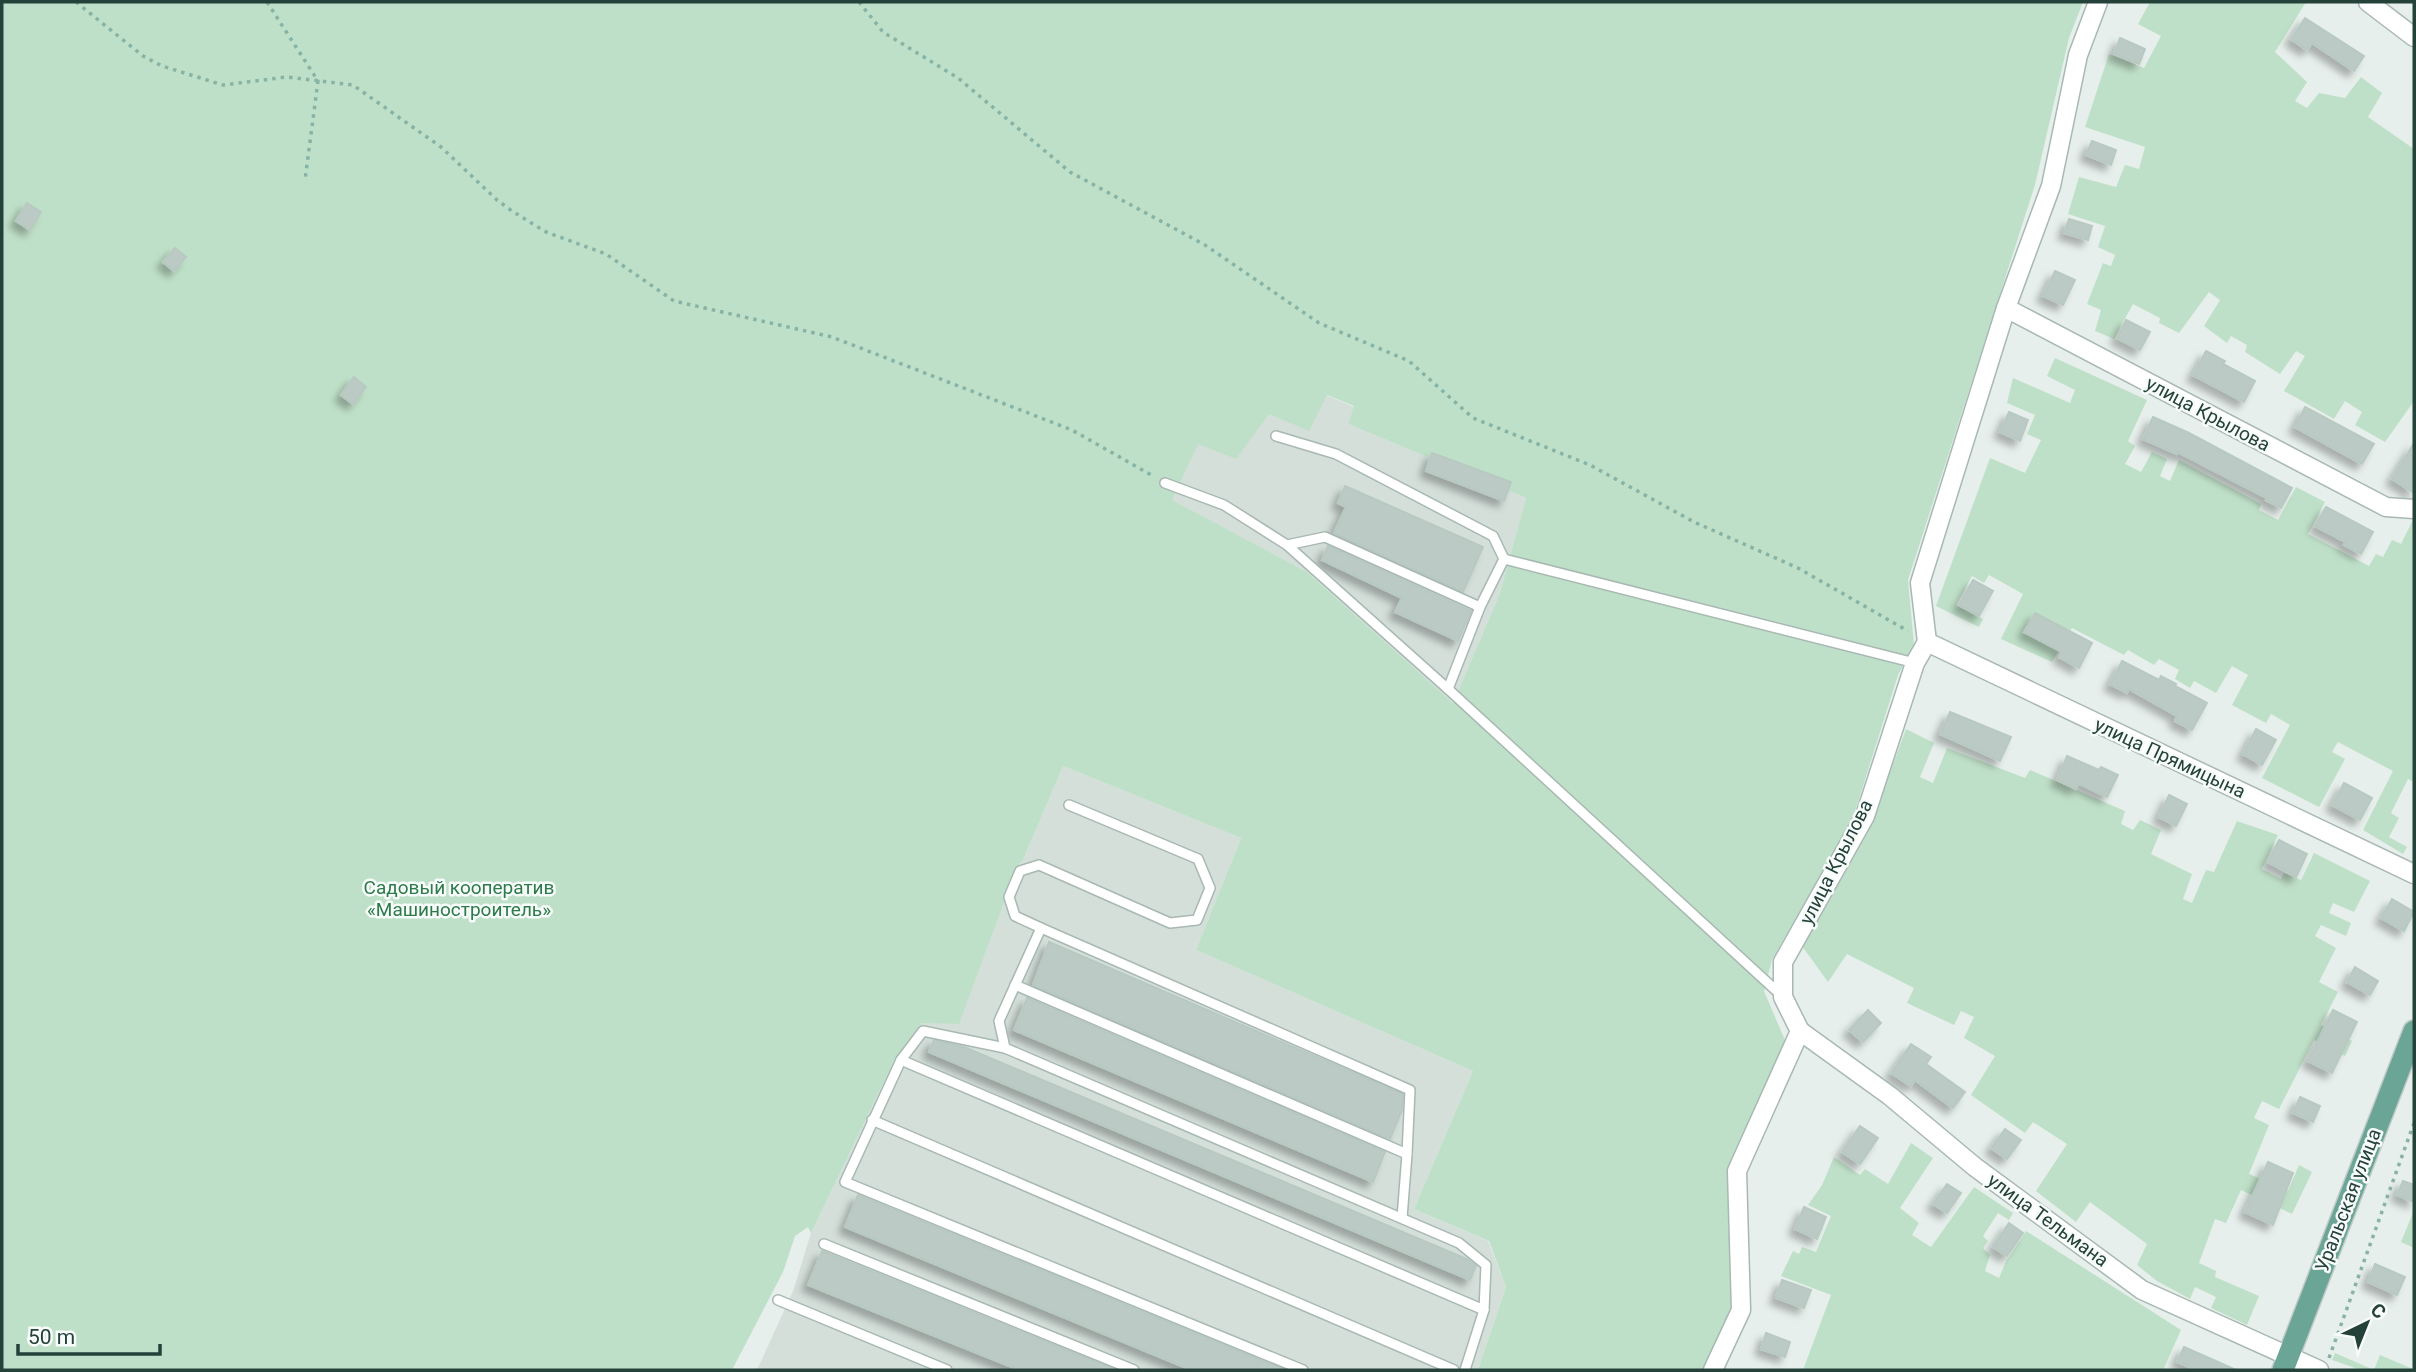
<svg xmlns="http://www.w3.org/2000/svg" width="2416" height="1372" viewBox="0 0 2416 1372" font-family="Roboto,sans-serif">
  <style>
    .built { fill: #d4dfda }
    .green { fill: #bfe0c8; fill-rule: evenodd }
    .building { fill: #bbcac4; stroke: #b8c9c2; stroke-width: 2; filter: url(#shadow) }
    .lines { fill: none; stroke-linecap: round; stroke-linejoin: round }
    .service-casing { stroke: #a8b8b2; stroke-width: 12 }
    .minor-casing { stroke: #a8b8b2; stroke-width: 21 }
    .primary-casing { stroke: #c2cac8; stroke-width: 24 }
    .path { stroke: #86b3a5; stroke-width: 3.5; stroke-dasharray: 3.5 5; stroke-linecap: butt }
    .service { stroke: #fff; stroke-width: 9 }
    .minor { stroke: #fff; stroke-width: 18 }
    .primary { stroke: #6aa596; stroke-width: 21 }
    .labels { text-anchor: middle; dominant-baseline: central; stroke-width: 5; stroke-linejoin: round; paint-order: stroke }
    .street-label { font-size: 19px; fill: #24423a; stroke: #f7fbf9 }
    .park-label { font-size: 19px; fill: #2d7a4b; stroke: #f7fbf9 }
  </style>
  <defs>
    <filter id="shadow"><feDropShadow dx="-6" dy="6" stdDeviation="3.5" flood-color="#0004"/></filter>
  </defs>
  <rect width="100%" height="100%" fill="#e6efeb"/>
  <g class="built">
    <path d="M1326 395 1354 407 1348 424 1526 498 1500 593 1453 703 1307 572 1171 500 1198 443 1269 414Z"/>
    <path d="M1063 766 1241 838 1196 950 1473 1071 1414 1209 1488 1241 1506 1287 1478 1370H757L793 1291 811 1233 895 1059 922 1023 1017 867 1023 860Z"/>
  </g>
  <g class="green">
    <path d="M2 2H2083L2069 38 2035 185 1908 580 1914 645 1898 675 1853 818 1772 960 1764 991 1787 1045 1729 1172 1732 1310 1702 1370H1478L1506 1287 1489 1241 1414 1209 1473 1071 1196 950 1241 838 1063 766 1023 860 1017 867 959 1024 922 1023 895 1059 811 1233 808 1227 795 1236 783 1272 732 1370H2ZM1327 395 1354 406 1348 424 1526 498 1500 593 1453 703 1307 572 1172 500 1198 444 1236 459 1269 414 1309 431Z"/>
    <path d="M2150 2H2306L2275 52 2307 82 2295 101 2307 108 2319 93 2345 98 2361 77 2382 93 2368 117 2414 149V401L2385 442 2355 425 2362 412 2345 401 2334 419 2284 391 2305 356 2296 351 2280 374 2245 352 2247 345 2231 336 2227 343 2204 326 2220 300 2209 292 2179 333 2159 323 2160 318 2133 304 2114 339 2095 331 2101 310 2087 304 2103 263 2111 266 2115 255 2098 247 2105 226 2068 214 2079 177 2116 187 2125 165 2139 169 2145 147 2085 127 2109 54 2144 68 2161 36 2138 24Z"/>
    <path d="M2055 358 2147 400 2128 441 2135 446 2125 464 2141 472 2152 452 2167 459 2160 476 2170 481 2179 460 2261 504 2259 510 2278 520 2296 487 2325 502 2308 534 2369 566 2376 554 2383 557 2392 540 2401 544 2414 518V782L2408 779 2391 813 2399 818 2389 837 2407 847 2403 854 2363 830 2393 771 2338 742 2332 752 2345 759 2319 807 2262 778 2290 725 2271 714 2266 723 2232 705 2248 675 2232 666 2216 693 2194 681 2190 688 2175 679 2179 670 2159 659 2154 665 2128 650 2124 655 2072 628 2052 662 2001 639 2023 594 1989 575 1984 583 1972 576 1956 605 1983 619 1979 627 1936 606 1990 458 2025 473 2041 440 2027 434 2035 415 2007 403 2013 378 2070 403 2075 390 2047 376Z"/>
    <path d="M1906 729 1934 743 1920 777 1933 783 1947 748 2025 778 2030 770 2125 811 2121 824 2133 830 2140 820 2161 830 2151 854 2192 874 2183 899 2192 903 2206 870 2214 872 2237 821 2278 835 2262 869 2281 879 2284 873 2301 880 2314 853 2370 881 2354 912 2333 903 2329 913 2351 923 2346 936 2321 925 2315 936 2336 948 2319 982 2338 992 2321 1025 2352 1041 2345 1056 2314 1040 2279 1109 2262 1101 2254 1118 2269 1125 2249 1174 2288 1191 2299 1165 2312 1172 2292 1214 2241 1190 2226 1223 2215 1219 2199 1263 2216 1271 2215 1277 2259 1296 2247 1325 2211 1308 2216 1297 2195 1287 2190 1299 2157 1281 2137 1265 2147 1244 2090 1202 2076 1222 2036 1191 2067 1144 2033 1122 2025 1133 1971 1095 1995 1056 1964 1038 1974 1017 1961 1011 1954 1025 1907 1003 1914 988 1847 954 1828 982 1802 946 1867 834Z"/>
    <path d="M1911 1143 1933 1158 1900 1208 1919 1223 1912 1235 1931 1247 1974 1187 2013 1213 2009 1220 1998 1213 1983 1236 1988 1241 1983 1248 1990 1255 1985 1271 1999 1278 2006 1261 2026 1231 2181 1330 2163 1370H1803L1831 1295 1781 1276 1793 1251 1799 1254 1802 1247 1816 1252 1831 1216 1808 1205 1822 1185 1834 1157 1860 1175 1865 1169 1888 1184Z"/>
    <path d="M2414 1210V1248L2401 1242Z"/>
    <path d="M2335 1353 2374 1370 2380 1355 2413 1369 2414 1366V1370H2361L2332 1360Z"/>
  </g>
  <g class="building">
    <path d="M2305 18 2364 56 2354 71 2312 43 2307 50 2291 39Z"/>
    <path d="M2120 38 2145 49 2139 64 2114 54Z"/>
    <path d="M2092 141 2116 150 2111 165 2086 155Z"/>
    <path d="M27 203 41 212 30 230 16 221Z"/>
    <path d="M2069 219 2092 226 2088 240 2064 233Z"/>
    <path d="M175 248 186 257 174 271 163 262Z"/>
    <path d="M2055 271 2075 280 2063 305 2043 296Z"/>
    <path d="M2126 320 2150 332 2140 350 2117 338Z"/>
    <path d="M2206 351 2225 361 2223 364 2255 381 2244 402 2193 375Z"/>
    <path d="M354 377 366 387 353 404 341 395Z"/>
    <path d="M2305 407 2374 444 2362 464 2295 427Z"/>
    <path d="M2009 412 2028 420 2020 441 2000 432Z"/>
    <path d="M2153 417 2189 433 2292 488 2281 508 2266 500 2267 498 2178 452 2177 454 2143 439Z"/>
    <path d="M2414 443V493L2392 479Z"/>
    <path d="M1432 453 1511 482 1504 501 1426 471Z"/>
    <path d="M1345 486 1483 547 1463 592 1334 533 1346 507 1338 503Z"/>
    <path d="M2326 507 2373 532 2361 554 2344 545 2346 542 2315 526Z"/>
    <path d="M1328 546 1471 611 1458 641 1395 612 1402 598 1322 560Z"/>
    <path d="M1973 580 1993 591 1979 616 1959 605Z"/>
    <path d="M2035 613 2092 643 2079 668 2059 657 2062 652 2024 632Z"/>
    <path d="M2122 661 2159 680 2161 676 2176 684 2175 686 2207 703 2192 730 2175 721 2177 716 2129 689 2127 693 2110 684Z"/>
    <path d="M1950 712 2011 737 2000 761 1940 734Z"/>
    <path d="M2256 729 2276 740 2262 765 2243 754Z"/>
    <path d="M2067 756 2099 770 2101 767 2118 775 2107 797 2078 783 2076 789 2057 780Z"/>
    <path d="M2344 783 2372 798 2360 820 2332 805Z"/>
    <path d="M2169 795 2187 804 2176 826 2159 817Z"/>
    <path d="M2279 840 2307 854 2296 877 2268 862Z"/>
    <path d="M2392 899 2414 912 2404 931 2381 918Z"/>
    <path d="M1049 942 1403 1094 1402 1110 1390 1139 1033 985Z"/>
    <path d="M2355 967 2378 981 2370 995 2347 982Z"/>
    <path d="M1027 998 1385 1152 1373 1182 1014 1030Z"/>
    <path d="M1868 1010 1881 1023 1863 1042 1849 1030Z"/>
    <path d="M2333 1010 2357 1022 2332 1073 2308 1061Z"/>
    <path d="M934 1040 964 1047 1467 1259 1476 1266 1470 1280 929 1052Z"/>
    <path d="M1911 1044 1931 1057 1926 1064 1965 1092 1953 1108 1915 1080 1911 1086 1891 1073Z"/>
    <path d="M2300 1097 2320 1106 2313 1122 2293 1113Z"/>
    <path d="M1860 1126 1878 1138 1860 1164 1842 1152Z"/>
    <path d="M2005 1129 2021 1140 2007 1159 1991 1148Z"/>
    <path d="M2268 1162 2293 1173 2273 1225 2245 1212Z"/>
    <path d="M2403 1181 2414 1185V1202L2397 1195Z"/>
    <path d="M1947 1184 1961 1193 1947 1213 1933 1204Z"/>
    <path d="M858 1195 1285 1370H1191L845 1227Z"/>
    <path d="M1804 1207 1826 1217 1817 1239 1795 1229Z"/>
    <path d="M2009 1223 2023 1233 2007 1256 1993 1247Z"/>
    <path d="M822 1251 1116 1370H1019L808 1285Z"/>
    <path d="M2375 1264 2405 1277 2397 1295 2368 1282Z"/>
    <path d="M1782 1280 1811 1290 1804 1308 1776 1298Z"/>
    <path d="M1766 1333 1790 1342 1785 1357 1761 1349Z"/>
    <path d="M2184 1347 2236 1370H2196L2177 1362Z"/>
  </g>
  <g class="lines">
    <defs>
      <g id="service">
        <path d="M1276 436 1336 454 1493 536 1504 559 1480 607 1448 689"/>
        <path d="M1165 483 1224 505 1287 545 1448 689 1782 996"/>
        <path d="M1287 545 1325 537 1480 607"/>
        <path d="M1504 559 1915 663"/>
        <path d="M1069 805 1198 859 1210 888 1197 920 1170 923 1039 865 1020 871 1009 897 1015 916 1041 928 999 1021 1005 1048 1459 1243 1486 1265 1484 1310 1465 1370"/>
        <path d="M1041 928 1410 1090 1407 1154"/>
        <path d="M1015 985 1407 1154 1402 1218"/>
        <path d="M1005 1048 923 1031 901 1060 845 1182 1303 1370"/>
        <path d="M901 1060 1484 1310"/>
        <path d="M872 1120 1454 1370"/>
        <path d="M824 1244 1134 1370"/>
        <path d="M778 1300 947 1370"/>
      </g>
      <g id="minor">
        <path d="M2368 2 2414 37"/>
        <path d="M2006 308 2051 186 2078 55 2098 2"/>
        <path d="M1927 642 2414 874"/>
        <path d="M1800 1031 1890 1096 1975 1167 2142 1290 2319 1370"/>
        <path d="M1713 1370 1741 1310 1737 1171 1800 1031 1783 997V962L1865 816 1915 663 1927 642 1920 583 2006 308 2386 507 2414 509"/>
      </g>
      <path id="primary" d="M2283 1370 2414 1031"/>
    </defs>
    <use href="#service" class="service-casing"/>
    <use href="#minor" class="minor-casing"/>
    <use href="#primary" class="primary-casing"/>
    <g class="path">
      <path d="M76 2 143 56 162 66 223 85 287 77 353 85 441 147 497 200 512 211 546 232 606 254 674 301 832 337 1072 430 1153 476"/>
      <path d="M267 2 318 81 305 180"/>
      <path d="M859 2 883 32 958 78 1070 172 1205 245 1319 323 1409 361 1473 418 1590 465 1694 522 1798 568 1908 631"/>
      <path d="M2329 1358 2414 1123"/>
    </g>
    <use href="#service" class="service"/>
    <use href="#minor" class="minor"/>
    <use href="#primary" class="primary"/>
  </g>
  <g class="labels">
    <g class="street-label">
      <text transform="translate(2208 414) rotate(28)">улица Крылова</text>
      <text transform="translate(2170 758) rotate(25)">улица Прямицына</text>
      <text transform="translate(1836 862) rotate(-63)">улица Крылова</text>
      <text transform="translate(2348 1200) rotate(-69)">Уральская улица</text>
      <text transform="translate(2048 1220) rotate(36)">улица Тельмана</text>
    </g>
    <g class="park-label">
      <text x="459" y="887">Садовый кооператив<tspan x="459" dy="22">«Машиностроитель»</tspan></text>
    </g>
  </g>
  <rect width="2416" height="1372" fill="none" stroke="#24423a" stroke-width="7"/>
  <g transform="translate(2367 1323) rotate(43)" stroke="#f7fbf9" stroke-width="5" paint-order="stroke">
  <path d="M0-5L12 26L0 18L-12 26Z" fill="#24423a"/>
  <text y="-10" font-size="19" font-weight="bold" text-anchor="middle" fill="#24423a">С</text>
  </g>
  <path d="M18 1344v10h142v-10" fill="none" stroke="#24423a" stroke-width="3.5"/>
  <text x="28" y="1344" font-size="21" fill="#24423a" stroke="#f7fbf9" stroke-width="5" paint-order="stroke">50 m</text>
</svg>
